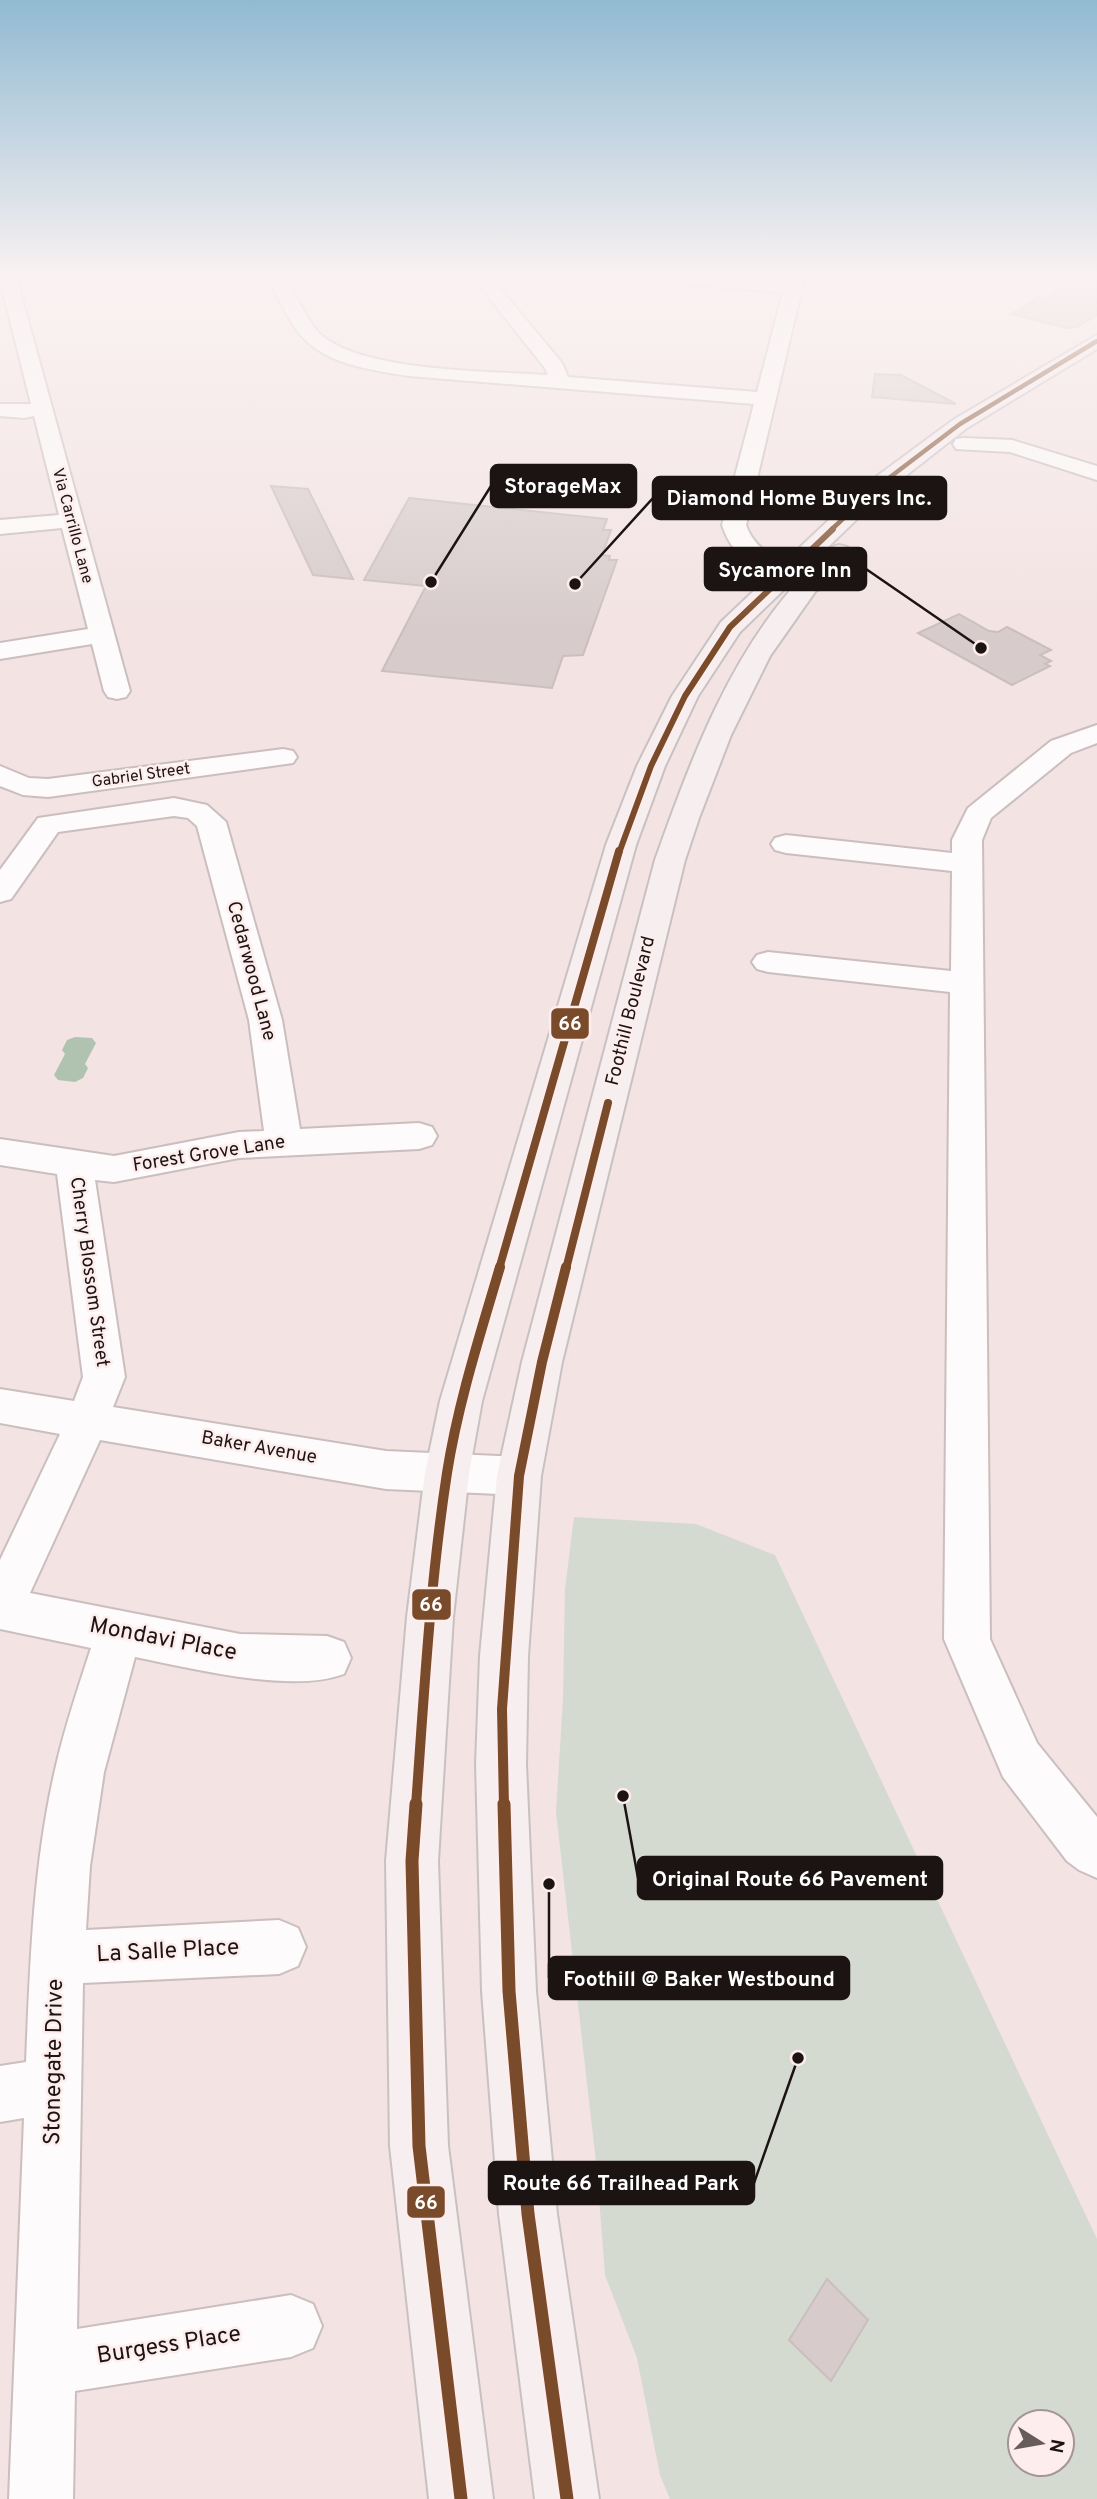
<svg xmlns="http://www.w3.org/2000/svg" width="1097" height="2499" viewBox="0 0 1097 2499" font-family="Overpass,sans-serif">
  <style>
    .green { fill: #d4dacf; fill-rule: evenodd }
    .water { fill: #b0c3b1 }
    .building { fill: #d7cbcb; stroke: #cabebe; stroke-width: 2 }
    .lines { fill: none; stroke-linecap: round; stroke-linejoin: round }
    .minor-casing { stroke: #cbbebe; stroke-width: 4 }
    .major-casing { stroke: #c9c1c1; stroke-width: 4 }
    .minor { fill: #fdfbfb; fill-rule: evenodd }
    .major { fill: #f7eeef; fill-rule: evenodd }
    .bus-1-far4-casing { stroke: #feeded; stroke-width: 7 }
    .bus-1-far3-casing { stroke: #feeded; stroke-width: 10 }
    .bus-1-far2-casing { stroke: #feeded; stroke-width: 12 }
    .bus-1-far1-casing { stroke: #feeded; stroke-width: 15 }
    .bus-1-casing { stroke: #feeded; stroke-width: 18 }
    .bus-1-far4 { stroke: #7a4b2a; stroke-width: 4.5 }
    .bus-1-far3 { stroke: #7a4b2a; stroke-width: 6 }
    .bus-1-far2 { stroke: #7a4b2a; stroke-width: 8 }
    .bus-1-far1 { stroke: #7a4b2a; stroke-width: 10 }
    .bus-1 { stroke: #7a4b2a; stroke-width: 13 }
    .labels { text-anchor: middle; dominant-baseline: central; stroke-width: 5; stroke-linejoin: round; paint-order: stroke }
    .far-street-label { font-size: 16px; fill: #1c1313; stroke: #feeded }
    .street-label { font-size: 19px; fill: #1c1313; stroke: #feeded }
    .near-street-label { font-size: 23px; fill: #1c1313; stroke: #feeded }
    .leader { fill: none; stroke: #1c1313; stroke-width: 2.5 }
    .callout-dot { fill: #1c1313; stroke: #feeded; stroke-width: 2.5 }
    .callout { fill: #1c1313; stroke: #1c1313; stroke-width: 2.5 }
    .callout-label { font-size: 21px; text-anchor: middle; font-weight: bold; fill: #fff }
    .line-badge { stroke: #feeded; stroke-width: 2.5 }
    .badge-label { font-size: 19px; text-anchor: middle; font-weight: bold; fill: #fff }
  </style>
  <rect width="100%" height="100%" fill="#f3e3e3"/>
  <path class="green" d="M574 1517 696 1524 775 1555 1097 2239V2499H670L660 2475 637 2358 605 2275 597 2171 556 1812 563 1699 565 1589ZM1020 2422H1062V2464H1020Z"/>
  <path class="water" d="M75 1037 92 1038 96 1043 85 1064 88 1068 83 1078 75 1082 58 1080 54 1075 65 1054 62 1050 67 1040Z"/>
  <g class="building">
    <path d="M1069 280H1097V315L1077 327 1067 328 1011 314 1040 297 1047 299Z"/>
    <path d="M875 374 901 375 956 404 872 397Z"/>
    <path d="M271 486 308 489 353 579 313 575Z"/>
    <path d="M409 498 607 519 603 530H611L602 555 610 556 609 560H617L583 655 563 656 552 688 382 671 426 586 364 580Z"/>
    <path d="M959 614 989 631 998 632 1007 627 1051 650 1040 655 1051 661 1045 664 1050 666 1012 685 918 633Z"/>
    <path d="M827 2279 868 2320 831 2381 789 2340Z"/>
  </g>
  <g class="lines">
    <defs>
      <g id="minor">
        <path d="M0 280H17L130 691 126 697 117 699 108 697 104 691 92 644 0 659V643L88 629 62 528 0 534V520L59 515 34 416 24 418 0 416V404H31Z"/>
        <path d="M269 280H287C298 298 306 320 321 335 364 372 490 371 548 375L545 368 475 280H493L562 363 568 377 757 392 783 292 692 285 683 280H804L746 525C756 555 791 566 818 580L821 585 818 590C797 595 749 566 735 550 729 542 725 534 722 525L754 404 409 376C371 370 325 365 299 333 286 317 279 297 269 280Z"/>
        <path d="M964 438 1012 440 1097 466V480L1010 452 956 449 953 444 956 439Z"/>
        <path d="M1097 725V743L1071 753 991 818 982 840 990 1639 1037 1743 1097 1817V1878L1079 1870 1067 1861 1003 1777 944 1639 950 992 768 972 757 969 752 962 757 955 768 952 951 971 952 871 786 853 775 850 771 844 775 838 786 835 952 853V840L968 808 1051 741Z"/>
        <path d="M283 749 293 751 297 757 293 763 48 797 23 795 0 786V766L29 778 48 779Z"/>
        <path d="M174 798 207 805 226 822 282 1020 300 1129 419 1123 432 1127 437 1136 432 1145 419 1149 239 1158 114 1182 95 1180 125 1377 113 1407 386 1451 519 1457 534 1463 541 1476 534 1489 519 1495 386 1489 100 1440 30 1593 240 1634 327 1636 344 1642 351 1658 344 1674C291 1694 191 1668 135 1657L104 1772 90 1866 86 1930 279 1920 298 1928 306 1947 298 1966 279 1974 83 1983 77 2329 291 2295 313 2304 322 2326 313 2348 291 2357 75 2391 73 2499H9L24 2118 0 2122V2066L26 2062C30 1964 33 1866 55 1770 64 1729 78 1688 91 1648L0 1629V1560L60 1434 0 1423V1389L74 1401 83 1377 57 1174 0 1165V1139L114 1156 239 1132 264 1131 249 1020 197 826 188 818 174 816 58 832 11 899 0 902V870L38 818Z"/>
      </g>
      <g id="major">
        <path d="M1097 335V349L967 428 885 492 740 632 698 696 665 766 636 845 482 1401 469 1473 453 1617 438 1861 448 2146 493 2499H429L390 2146 386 1861 407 1617 425 1473 440 1401 606 845 637 766 672 696 721 622 869 482 953 420Z"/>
        <path d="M839 545 847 547 851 552 817 589 770 656 731 735 699 818 685 860 562 1362 541 1476 528 1656 526 1764 536 1991 557 2214 599 2499H535L499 2214 482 1991 476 1764 480 1656 497 1476 522 1362 655 860C691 759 731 650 807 572 816 562 825 548 839 545Z"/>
      </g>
    </defs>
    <use href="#minor" class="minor-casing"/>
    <use href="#major" class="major-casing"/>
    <use href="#minor" class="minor"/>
    <use href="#major" class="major"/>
    <defs>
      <path id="bus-1-far4" d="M831 530 877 487 960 424 1097 341"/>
      <path id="bus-1-far3" d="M619 853 651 766 685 696 730 627 833 529"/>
      <g id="bus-1-far2">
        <path d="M499 1269 619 851"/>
        <path d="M566 1269 608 1103"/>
      </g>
      <g id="bus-1-far1">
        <path d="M416 1806C424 1695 430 1583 447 1473 458 1403 480 1335 500 1267"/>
        <path d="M504 1806 502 1709 519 1476 542 1362 566 1267"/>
      </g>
      <g id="bus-1">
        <path d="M416 1804 412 1861 419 2146 461 2499"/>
        <path d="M504 1804 509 1991 528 2214 567 2499"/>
      </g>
    </defs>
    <use href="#bus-1-far4" class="bus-1-far4-casing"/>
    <use href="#bus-1-far3" class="bus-1-far3-casing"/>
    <use href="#bus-1-far2" class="bus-1-far2-casing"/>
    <use href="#bus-1-far1" class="bus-1-far1-casing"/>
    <use href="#bus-1" class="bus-1-casing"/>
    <use href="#bus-1-far4" class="bus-1-far4"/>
    <use href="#bus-1-far3" class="bus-1-far3"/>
    <use href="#bus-1-far2" class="bus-1-far2"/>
    <use href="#bus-1-far1" class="bus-1-far1"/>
    <use href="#bus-1" class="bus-1"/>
  </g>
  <linearGradient id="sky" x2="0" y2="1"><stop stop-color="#91bad2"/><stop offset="0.44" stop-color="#faf2f2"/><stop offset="1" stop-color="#faf2f2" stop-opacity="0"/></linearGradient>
  <rect width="1097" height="630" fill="url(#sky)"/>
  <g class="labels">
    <g class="far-street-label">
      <text transform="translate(72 526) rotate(75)">Via Carrillo Lane</text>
      <text transform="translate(141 776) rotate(-8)">Gabriel Street</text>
    </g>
    <g class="street-label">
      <text transform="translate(251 971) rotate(75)">Cedarwood Lane</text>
      <text transform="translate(631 1011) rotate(-76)">Foothill Boulevard</text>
      <text transform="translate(209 1154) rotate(-9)">Forest Grove Lane</text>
      <text transform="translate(89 1272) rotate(82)">Cherry Blossom Street</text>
      <text transform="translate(259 1448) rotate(10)">Baker Avenue</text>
    </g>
    <g class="near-street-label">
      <text transform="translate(163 1640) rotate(11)">Mondavi Place</text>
      <text transform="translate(168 1952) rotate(-3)">La Salle Place</text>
      <text transform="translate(55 2062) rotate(-89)">Stonegate Drive</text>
      <text transform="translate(169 2346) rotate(-9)">Burgess Place</text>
    </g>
  </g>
  <path class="leader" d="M431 582L491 486M575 584L653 498M981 648L866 569M623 1796L638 1878M549 1884L549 1978M798 2058L754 2183"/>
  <g class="callout-dot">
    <circle cx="431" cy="582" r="7"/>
    <circle cx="575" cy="584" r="7"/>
    <circle cx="981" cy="648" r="7"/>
    <circle cx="623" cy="1796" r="7"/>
    <circle cx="549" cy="1884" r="7"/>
    <circle cx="798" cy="2058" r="7"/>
  </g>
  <g class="callout">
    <rect x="491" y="465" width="145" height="42" rx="7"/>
    <rect x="653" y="477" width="293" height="42" rx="7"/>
    <rect x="705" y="548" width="161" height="42" rx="7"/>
    <rect x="638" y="1857" width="304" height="42" rx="7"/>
    <rect x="549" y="1957" width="300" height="42" rx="7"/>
    <rect x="489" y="2162" width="265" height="42" rx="7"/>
  </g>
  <g class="callout-label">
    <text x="563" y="493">StorageMax</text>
    <text x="799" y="505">Diamond Home Buyers Inc.</text>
    <text x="785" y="577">Sycamore Inn</text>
    <text x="790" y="1886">Original Route 66 Pavement</text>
    <text x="699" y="1986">Foothill @ Baker Westbound</text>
    <text x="621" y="2190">Route 66 Trailhead Park</text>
  </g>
  <g class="line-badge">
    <rect x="550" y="1007" width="40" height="33" rx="7" fill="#7a4b2a"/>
    <rect x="411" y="1588" width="41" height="33" rx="7" fill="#7a4b2a"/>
    <rect x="406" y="2185" width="40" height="34" rx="7" fill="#7a4b2a"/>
  </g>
  <g class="badge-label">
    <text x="570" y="1030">66</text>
    <text x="431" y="1611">66</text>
    <text x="426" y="2209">66</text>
  </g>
  <g transform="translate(1041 2443) rotate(101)"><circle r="33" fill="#feeded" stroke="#a49696" stroke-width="2"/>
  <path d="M0-5L12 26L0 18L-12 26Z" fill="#675c5c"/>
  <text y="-10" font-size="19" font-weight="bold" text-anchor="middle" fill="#1c1313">N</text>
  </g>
</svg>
